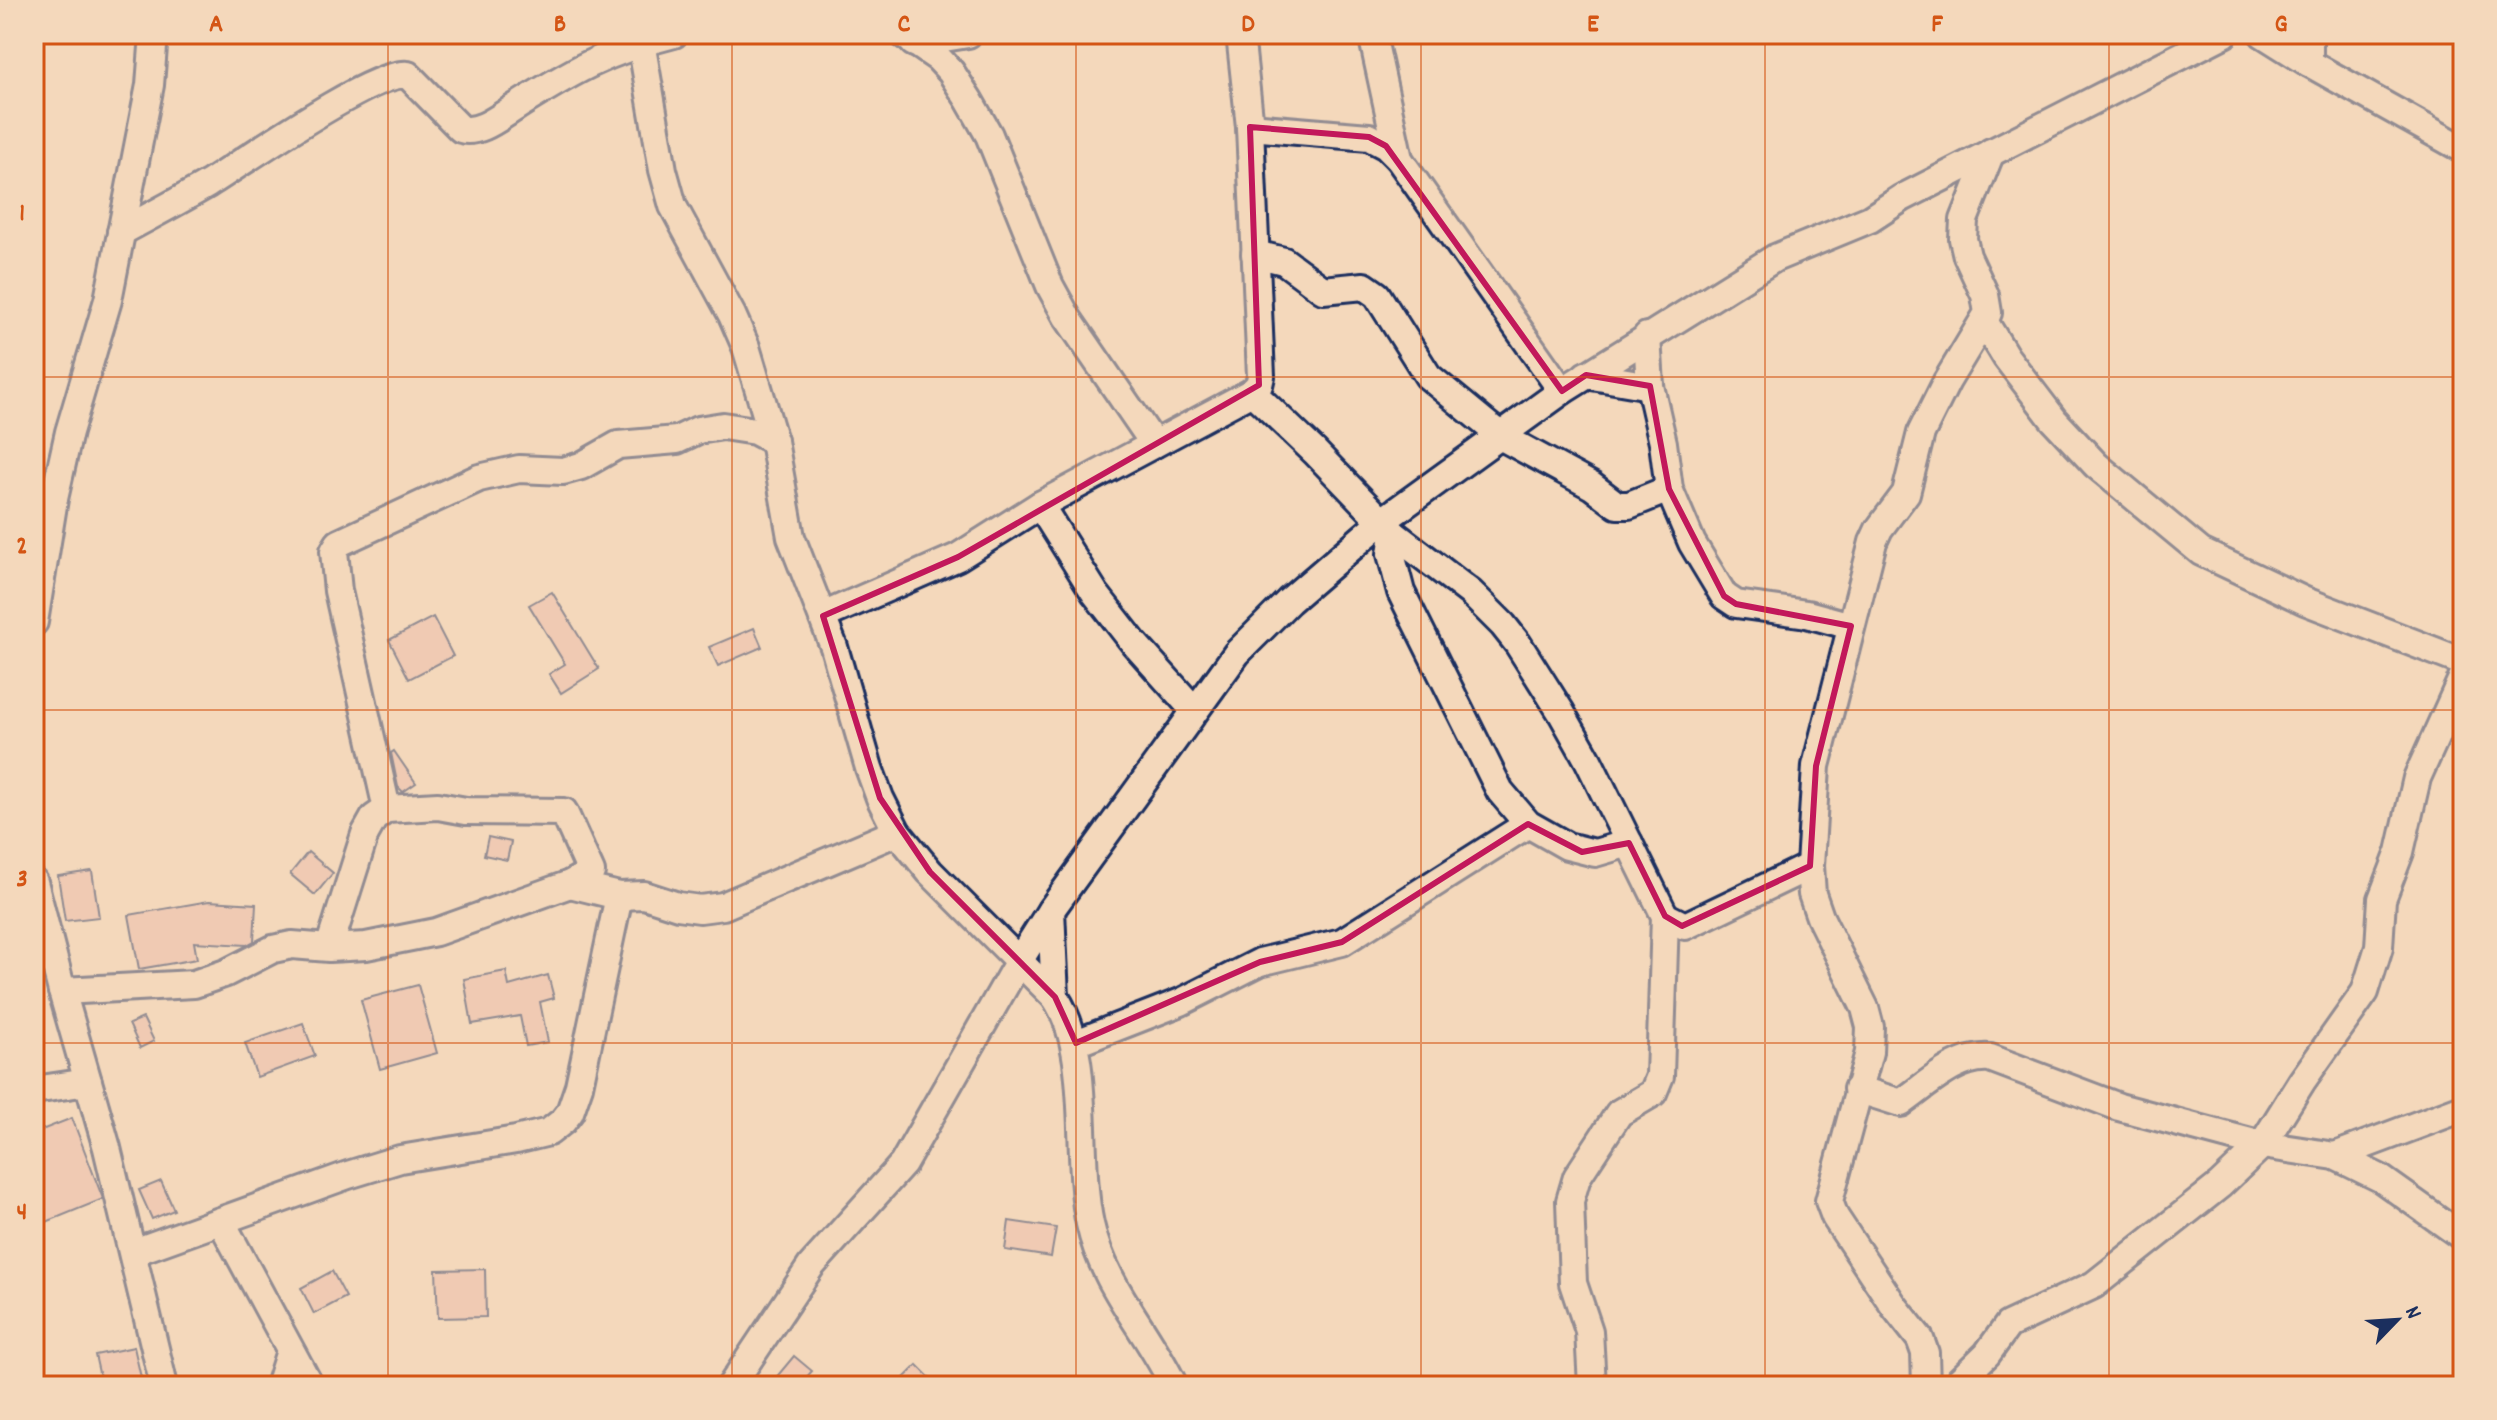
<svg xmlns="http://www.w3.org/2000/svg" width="2497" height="1420" viewBox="0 0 2497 1420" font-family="Dekko,sans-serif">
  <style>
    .building { fill: #eab8a9; stroke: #1b2f5e; stroke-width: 2 }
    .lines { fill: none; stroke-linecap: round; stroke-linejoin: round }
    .minor-casing { stroke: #1b2f5e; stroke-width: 32 }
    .minor { stroke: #f4d8bb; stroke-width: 26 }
    .marked { fill: none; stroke: #c2185b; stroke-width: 6; stroke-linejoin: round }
    .grid { fill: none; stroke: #d45514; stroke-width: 2; stroke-opacity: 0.55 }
    .neatline { fill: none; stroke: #d45514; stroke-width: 3 }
    .grid-label { font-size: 26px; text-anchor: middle; font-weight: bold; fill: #d45514 }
  </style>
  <rect width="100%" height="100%" fill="#f4d8bb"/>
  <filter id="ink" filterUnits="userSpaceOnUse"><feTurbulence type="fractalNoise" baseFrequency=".0125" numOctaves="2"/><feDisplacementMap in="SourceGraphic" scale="16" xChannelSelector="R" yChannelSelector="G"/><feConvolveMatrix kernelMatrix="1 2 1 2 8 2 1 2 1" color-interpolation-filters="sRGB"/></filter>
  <g filter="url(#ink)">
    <g class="building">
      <path d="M552 592 599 669 561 693 549 674 565 664 529 605Z"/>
      <path d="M433 617 453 656 409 679 389 640Z"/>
      <path d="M754 628 762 647 718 666 709 647Z"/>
      <path d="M394 751 416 783 403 792 398 787 391 753Z"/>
      <path d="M488 837 511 842 507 860 484 855Z"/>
      <path d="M308 852 333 873 315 895 290 874Z"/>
      <path d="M92 871 99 917 65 921 58 876Z"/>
      <path d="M209 901 256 904 254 941 247 945 194 942 197 959 139 969 129 915Z"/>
      <path d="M506 971 509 986 548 975 554 998 540 1002 548 1042 526 1046 520 1016 472 1024 464 979Z"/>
      <path d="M418 985 437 1053 380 1069 361 1000Z"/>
      <path d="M143 1018 154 1041 140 1048 129 1024Z"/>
      <path d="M303 1023 315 1056 257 1077 245 1043Z"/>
      <path d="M72 1118 103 1199 34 1227V1133Z"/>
      <path d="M161 1181 174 1210 152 1219 139 1190Z"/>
      <path d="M1009 1221 1056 1228 1051 1257 1005 1250Z"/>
      <path d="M485 1269 486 1317 438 1318 436 1270Z"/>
      <path d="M332 1271 346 1297 314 1314 301 1288Z"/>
      <path d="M134 1347 142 1382 125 1386H102L95 1355Z"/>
      <path d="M794 1356 812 1371 799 1386H769Z"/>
      <path d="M917 1365 938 1386H896Z"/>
    </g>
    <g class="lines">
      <defs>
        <g id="minor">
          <path d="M903 34 938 58 951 72 969 100 989 135 1050 286 1067 317 1154 444"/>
          <path d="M1372 34 1399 159"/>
          <path d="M2263 34 2309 63 2463 149"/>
          <path d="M641 42 663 170 673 206 732 315 746 347 774 441 791 537 834 647 869 768 880 798 897 832 930 872 1055 997C1093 1054 1075 1156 1090 1224 1103 1285 1148 1331 1174 1386"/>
          <path d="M914 43 968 34"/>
          <path d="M2309 63V34"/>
          <path d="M1250 127 1369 137 1386 146 1399 159 1562 391"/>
          <path d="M121 232C150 216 179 201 208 184 242 163 375 69 408 75L461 129C478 134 497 119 511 110 567 74 608 50 674 34"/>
          <path d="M1255 254 1284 261 1323 290 1364 286 1377 295 1428 376 1502 437 1592 486 1617 505H1629L1669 489"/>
          <path d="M1984 321 2006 357 2054 420 2096 465 2201 552 2305 601 2463 662"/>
          <path d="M1647 336 1650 386 1663 443 1669 489 1692 543 1724 596 1736 604 1807 614 1851 626"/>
          <path d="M1586 375 1650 386"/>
          <path d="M1252 392 1315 452 1394 534 1471 593 1503 625 1518 644 1561 712 1588 760 1665 916 1660 1076 1653 1093 1619 1113 1577 1177 1570 1201 1573 1283 1589 1331 1592 1386"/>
          <path d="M1040 505 1095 593 1134 643 1194 710"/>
          <path d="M1394 534 1391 554 1401 592 1500 791 1528 824 1567 846 1595 853 1629 843"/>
          <path d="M823 616 958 557 1040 505 1252 392 1259 385 1261 376 1250 127 1240 34"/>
          <path d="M34 622 54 499 69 432 108 300 150 85 154 34"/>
          <path d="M387 809 338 591 334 551 339 543 479 478 519 469 563 471 581 466 618 445 677 440 698 430 723 426 755 431 774 441"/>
          <path d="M34 882 62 991 107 1148 164 1386"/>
          <path d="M570 884 619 896 644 895 678 906 700 909 723 906 897 832"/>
          <path d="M1051 910 1055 997"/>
          <path d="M1665 916 1685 926 1810 866"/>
          <path d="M62 991 194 984 226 973 273 949 292 945 329 948 366 946 436 932 570 884 591 872 564 812 466 811 438 806 387 809 374 818 365 834 329 948"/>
          <path d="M1076 1043 1181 1002 1260 962 1342 942 1528 824"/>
          <path d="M1857 1089 1901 1103C1927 1085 1957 1055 1990 1058L2119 1107 2262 1145 2335 1156 2380 1178 2463 1237"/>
          <path d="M34 1090 88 1082"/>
          <path d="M2335 1156 2463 1108"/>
          <path d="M221 1221 310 1386"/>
          <path d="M134 1252 348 1175 400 1159 516 1140 549 1132 563 1121 570 1112 579 1086 619 896"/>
          <path d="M279 1386 290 1351"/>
          <path d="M731 1386 811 1266 903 1164 1019 961 1051 910 1237 653 1289 601 1381 522 1562 391 1775 258 1870 219 1902 198 2224 34"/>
          <path d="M1926 1386 1925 1353 1920 1339 1894 1306 1835 1217 1829 1201 1869 1052 1870 1027 1865 1008 1820 917 1812 894 1810 866 1816 766 1873 542 1879 529 1906 493 1921 433 1947 381 1988 313 1985 295 1967 256 1963 239 1964 220 1991 152"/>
          <path d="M1954 1386 1987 1354 2008 1325 2094 1285 2220 1185 2262 1145 2302 1081 2365 992 2379 947 2382 899 2400 852 2417 778 2463 676"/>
        </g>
      </defs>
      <use href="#minor" class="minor-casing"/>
      <use href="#minor" class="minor"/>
    </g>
  </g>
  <path d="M0 0H2497V1420H0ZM1250 127 1369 137 1386 146 1562 391 1586 375 1650 386 1669 489 1724 596 1736 604 1851 626 1816 766 1810 866 1682 926 1665 916 1629 843 1582 852 1528 824 1342 942 1260 962 1076 1043 1055 997 930 872 880 798 823 616 958 557 1259 385Z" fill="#f4d8bb" fill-opacity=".55" fill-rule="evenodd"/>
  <path class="marked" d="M1250 127 1369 137 1386 146 1562 391 1586 375 1650 386 1669 489 1724 596 1736 604 1851 626 1816 766 1810 866 1682 926 1665 916 1629 843 1582 852 1528 824 1342 942 1260 962 1076 1043 1055 997 930 872 880 798 823 616 958 557 1259 385Z"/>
  <path class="grid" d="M388 34V1386M732 34V1386M1076 34V1386M1421 34V1386M1765 34V1386M2109 34V1386M34 377H2463M34 710H2463M34 1043H2463"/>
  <rect width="2497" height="1420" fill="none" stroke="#f4d8bb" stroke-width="88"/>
  <g transform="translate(2397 1320) rotate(65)" stroke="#f4d8bb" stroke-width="6" paint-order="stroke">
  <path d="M0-6L14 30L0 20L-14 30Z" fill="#1b2f5e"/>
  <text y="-12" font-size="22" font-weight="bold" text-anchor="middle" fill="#1b2f5e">N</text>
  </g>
  <rect x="44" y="44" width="2409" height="1332" class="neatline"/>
  <g class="grid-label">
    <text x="216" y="31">A</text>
    <text x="560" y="31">B</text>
    <text x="904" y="31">C</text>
    <text x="1248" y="31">D</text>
    <text x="1593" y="31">E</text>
    <text x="1937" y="31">F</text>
    <text x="2281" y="31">G</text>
    <text x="22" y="220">1</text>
    <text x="22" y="553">2</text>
    <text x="22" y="886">3</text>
    <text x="22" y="1219">4</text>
  </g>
</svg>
